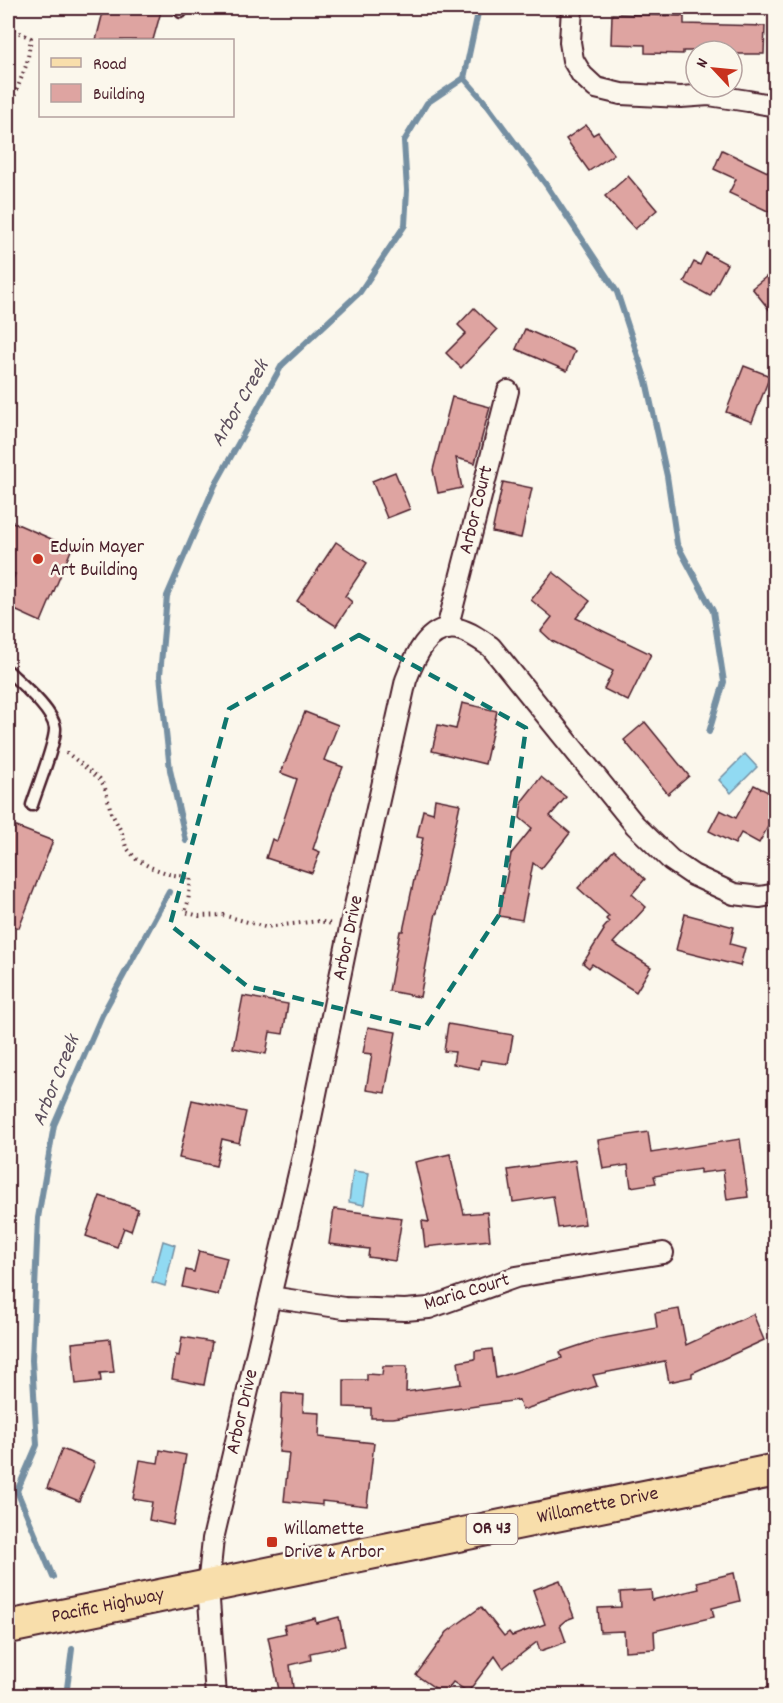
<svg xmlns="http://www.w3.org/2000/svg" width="783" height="1703" viewBox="0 0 783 1703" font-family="Dekko,sans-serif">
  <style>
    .water { fill: #91daf2; stroke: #758fa2; stroke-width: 1.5 }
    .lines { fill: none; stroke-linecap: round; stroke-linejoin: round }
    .stream { stroke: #758fa2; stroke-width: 6 }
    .building { fill: #dea4a1; stroke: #4a1f2b; stroke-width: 1.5 }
    .service-casing { stroke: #4a1f2b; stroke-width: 15 }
    .minor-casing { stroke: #4a1f2b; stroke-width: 24 }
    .primary-casing { stroke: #4a1f2b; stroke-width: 36 }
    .path { stroke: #4a1f2b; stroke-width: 4; stroke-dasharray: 1.5 4.5; stroke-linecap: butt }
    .service { stroke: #fbf7ec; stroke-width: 10 }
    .minor { stroke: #fbf7ec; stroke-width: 20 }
    .primary { stroke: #f8deab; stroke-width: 32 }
    .marked { fill: none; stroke: #0f766e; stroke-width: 4.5; stroke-dasharray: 12 8; stroke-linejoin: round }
    .poi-dot { fill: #c8321e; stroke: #fbf7ec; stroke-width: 2 }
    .labels { text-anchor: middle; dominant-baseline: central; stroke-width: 5; stroke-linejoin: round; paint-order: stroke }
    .shield { fill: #fbf7ec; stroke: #7f6065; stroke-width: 1.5 }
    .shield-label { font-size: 18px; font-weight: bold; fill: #4a1f2b }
    .street-label { font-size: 20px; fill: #4a1f2b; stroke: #fbf7ec }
    .poi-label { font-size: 20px; fill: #4a1f2b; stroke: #fbf7ec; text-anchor: start }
    .water-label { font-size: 21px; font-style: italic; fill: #5c4e5d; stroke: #fbf7ec }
  </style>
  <rect width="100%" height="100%" fill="#fbf7ec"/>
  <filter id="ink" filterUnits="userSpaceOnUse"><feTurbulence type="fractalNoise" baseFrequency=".0167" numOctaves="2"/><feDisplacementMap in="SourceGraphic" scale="12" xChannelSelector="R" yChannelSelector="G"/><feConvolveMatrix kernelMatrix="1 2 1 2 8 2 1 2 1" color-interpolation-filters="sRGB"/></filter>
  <g filter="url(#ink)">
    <g class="water">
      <path d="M745 754 757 767 731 793 719 780Z"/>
      <path d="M353 1171 369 1173 364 1205 349 1202Z"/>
      <path d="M163 1241 175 1245 165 1286 152 1282Z"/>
    </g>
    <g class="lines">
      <g class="stream">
        <path d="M464 78 484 101 547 186 617 292 646 381 667 476 677 544 713 611 724 682 709 732"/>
        <path d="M186 841 170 770 160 675 167 596 215 485 282 365 360 292 405 225 407 190 404 141 427 103 464 78 479 8"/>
        <path d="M53 1577 17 1491 37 1445 32 1360 38 1218 54 1125 102 1015 169 892"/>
        <path d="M66 1696 72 1649"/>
      </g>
    </g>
    <g class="building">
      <path d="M104 8H162L153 40H96Z"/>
      <path d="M612 14 684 16V24L765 26 764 54H732V51H683V54L645 53V45L611 44Z"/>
      <path d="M586 125 593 135 598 132 614 154 589 171 566 139Z"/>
      <path d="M722 150 776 176V202L770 212 729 193 736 179 714 169Z"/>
      <path d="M628 176 657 210 635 229 605 196Z"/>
      <path d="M706 253 727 264 710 296 684 282 694 262 700 265Z"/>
      <path d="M776 269V318L752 288Z"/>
      <path d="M474 308 497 330 461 368 446 353 466 333 458 325Z"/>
      <path d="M525 329 575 351 567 371 516 349Z"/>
      <path d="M744 366 770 376 752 422 726 412Z"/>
      <path d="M452 397 490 407 475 463 456 458 462 488 438 493 433 470Z"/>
      <path d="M395 472 410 509 387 518 372 481Z"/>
      <path d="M503 482 532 488 521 538 492 532Z"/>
      <path d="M8 520 72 548 41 622 8 607V593L15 574 8 571Z"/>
      <path d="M336 542 367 563 345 596 352 602 336 626 297 601Z"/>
      <path d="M553 572 590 601 576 618 651 654 628 701 604 689 613 671 552 641 541 631 552 617 531 600Z"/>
      <path d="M462 703 497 711 485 764 432 751 438 725 456 729Z"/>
      <path d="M305 712 338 725 324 760 343 767 333 792H332L313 849 320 852 312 873 266 858 272 839 277 841 297 779 281 773Z"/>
      <path d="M645 722 689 776 668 794 624 740Z"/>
      <path d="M541 777 566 797 550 816 570 833 541 869 533 863 522 920 499 916 511 854 532 828 520 818 522 801Z"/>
      <path d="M754 785 776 796V812L759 843 741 833 735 844 709 831 720 810 736 818Z"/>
      <path d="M435 799 460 804 437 913H436L420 997 389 991 400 931H403L423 838 417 837 423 810 433 813Z"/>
      <path d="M14 826 53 841 19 928 8 924V844Z"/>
      <path d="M614 850 645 879 632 894 646 907 613 943 651 967 636 992 592 964 589 968 583 963 604 930 603 929 609 922 606 919 609 916 578 888Z"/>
      <path d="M685 914 734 927 730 944 745 948 740 966 676 950Z"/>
      <path d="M243 996 288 1004 283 1034 270 1032 266 1054 233 1048Z"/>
      <path d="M448 1024 513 1035 508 1064 481 1060 479 1069 453 1064 455 1052 444 1051Z"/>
      <path d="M368 1027 396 1032 385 1093 366 1090 372 1054 363 1053Z"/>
      <path d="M192 1100 246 1112 239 1143 222 1139 216 1166 179 1158Z"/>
      <path d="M648 1132 651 1153 740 1139 748 1197 727 1200 723 1170 700 1173V1169L654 1176 656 1183 631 1187 628 1165 603 1169 598 1140Z"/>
      <path d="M450 1154 464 1214 487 1212 490 1240 425 1247 422 1221 429 1222 415 1162Z"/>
      <path d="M575 1160 585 1224 558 1228 553 1196 513 1202 508 1170Z"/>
      <path d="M100 1196 138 1209 131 1231 124 1228 117 1247 86 1236Z"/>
      <path d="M334 1209 402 1218 395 1261 368 1257 369 1249 329 1244Z"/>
      <path d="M199 1251 227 1258 218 1295 182 1287 186 1270 194 1272Z"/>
      <path d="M679 1309 686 1345 753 1314 764 1340 692 1373V1377L669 1382 665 1361 593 1375 597 1386 522 1410 519 1400 393 1418H371V1408L344 1407V1380H367V1374L382 1375 383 1366H407L406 1392 461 1384 458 1362 475 1359V1351L492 1349 496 1378 562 1358 560 1352 599 1339 657 1328 655 1313Z"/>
      <path d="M182 1337 212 1342 204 1385 172 1379 176 1355 179 1356Z"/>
      <path d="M110 1339 114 1372 100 1373 101 1381 76 1384 72 1343Z"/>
      <path d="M282 1393 304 1395 303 1412 320 1413 319 1437 374 1443 367 1506 322 1501V1505L284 1501 289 1453 279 1452 282 1419H281Z"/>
      <path d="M62 1449 95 1463 79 1501 47 1488Z"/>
      <path d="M160 1450 186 1455 173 1525 149 1520 152 1502 133 1499 140 1460 158 1463Z"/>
      <path d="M734 1573 740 1601 712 1608 714 1617 654 1631 655 1649 625 1651 624 1631 600 1632 598 1608 621 1607 620 1592 651 1590 652 1600 699 1589 697 1582Z"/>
      <path d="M560 1580 574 1617 566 1620 560 1625 566 1642 540 1651 537 1642 503 1668 495 1656 468 1692 453 1682 444 1694 416 1675 447 1632 481 1607 504 1636 509 1632 512 1636 545 1624 533 1590Z"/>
      <path d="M339 1617 345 1646 310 1653 311 1660 290 1665 294 1695H280L268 1637 286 1633 284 1625 315 1618 316 1623Z"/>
    </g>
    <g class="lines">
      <defs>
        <g id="service">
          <path d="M181 12 183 8"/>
          <path d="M8 671C20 683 53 710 55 728 56 742 37 789 32 805"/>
        </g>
        <g id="minor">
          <path d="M572 8 570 42 573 60 582 75 596 88 621 94 681 97 709 95 748 101 776 106"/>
          <path d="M447 629 508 391"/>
          <path d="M270 1297 344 1308 405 1310 429 1308 516 1277 663 1253"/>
          <path d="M216 1696 208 1587 213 1539 304 1152 350 928 406 680C414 659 428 623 458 629 470 632 481 640 491 647L635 825 671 860 693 875 734 894 760 897 776 894"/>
        </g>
        <g id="primary">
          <path id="s1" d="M8 1627 776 1470"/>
        </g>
      </defs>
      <use href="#service" class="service-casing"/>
      <use href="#minor" class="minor-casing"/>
      <use href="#primary" class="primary-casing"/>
      <g class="path">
        <path d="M8 28 31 38 27 63 8 113"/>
        <path d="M66 752 100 779 105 788 111 812 122 833 126 847 136 859 150 867 169 874 191 878 188 902 185 912 199 916 223 915 265 927 319 921 332 924"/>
      </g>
      <use href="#service" class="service"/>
      <use href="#minor" class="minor"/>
      <use href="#primary" class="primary"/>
    </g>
  </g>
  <path class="marked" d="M359 635 526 728 499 915 424 1029 247 986 170 925 229 709Z"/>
  <g class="poi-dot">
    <circle cx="38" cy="559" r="6"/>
    <rect x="266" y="1536" width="12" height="12" rx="3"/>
  </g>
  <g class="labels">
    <rect class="shield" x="466.5" y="1514" width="51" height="30" rx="4.5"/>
    <g class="shield-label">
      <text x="492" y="1529">OR 43</text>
    </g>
    <g class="street-label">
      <text transform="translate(477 510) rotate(-76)">Arbor Court</text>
      <text transform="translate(349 938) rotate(-78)">Arbor Drive</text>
      <text transform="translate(467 1293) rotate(-17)">Maria Court</text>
      <text transform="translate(243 1412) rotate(-77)">Arbor Drive</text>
      <text stroke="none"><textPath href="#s1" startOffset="602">Willamette Drive</textPath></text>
      <text stroke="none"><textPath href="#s1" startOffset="102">Pacific Highway</textPath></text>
    </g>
    <g class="poi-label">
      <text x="50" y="548">Edwin Mayer<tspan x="50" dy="23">Art Building</tspan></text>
      <text x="284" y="1530">Willamette<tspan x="284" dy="23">Drive &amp; Arbor</tspan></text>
    </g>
    <g class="water-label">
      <text transform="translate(241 404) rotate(-60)">Arbor Creek</text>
      <text transform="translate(57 1081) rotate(-68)">Arbor Creek</text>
    </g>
  </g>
  <rect width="783" height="1703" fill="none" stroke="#fbf7ec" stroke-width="30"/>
  <rect x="15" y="15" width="753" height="1673" fill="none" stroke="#4a1f2b" stroke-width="2" filter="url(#ink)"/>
  <rect x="39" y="39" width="195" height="78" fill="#fbf7ec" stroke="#b4a19f" stroke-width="1.5"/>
  <rect x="51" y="58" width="30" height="9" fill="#f8deab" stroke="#b4a19f" stroke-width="1.5"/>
  <text x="93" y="69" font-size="18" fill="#4a1f2b">Road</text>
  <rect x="51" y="84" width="30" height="18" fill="#dea4a1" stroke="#b4a19f" stroke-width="1.5"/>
  <text x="93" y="99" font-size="18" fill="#4a1f2b">Building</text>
  <g transform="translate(714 69) rotate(296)"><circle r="28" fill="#fbf7ec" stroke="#b4a19f" stroke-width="1.5"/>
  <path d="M0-4.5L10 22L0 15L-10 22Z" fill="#c8321e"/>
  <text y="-9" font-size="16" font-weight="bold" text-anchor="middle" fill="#4a1f2b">N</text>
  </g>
</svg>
